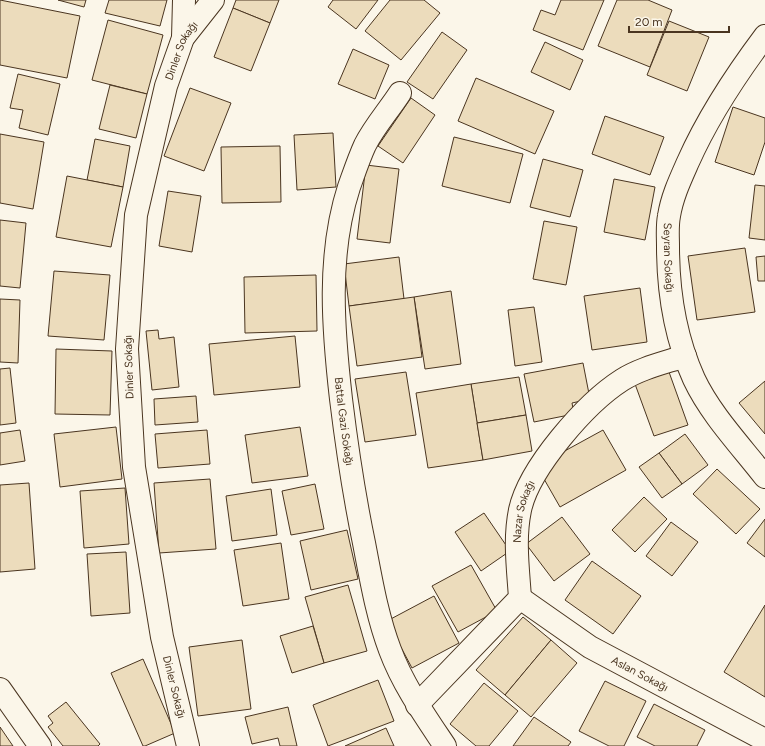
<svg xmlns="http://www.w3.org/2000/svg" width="765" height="746" viewBox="0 0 765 746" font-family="Figtree,sans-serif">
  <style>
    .building { fill: #ecdcbc; stroke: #4a3520 }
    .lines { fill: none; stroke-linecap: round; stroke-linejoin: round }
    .minor-casing { stroke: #4a3520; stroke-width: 24 }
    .minor { stroke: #fbf6e9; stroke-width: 22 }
    .labels { text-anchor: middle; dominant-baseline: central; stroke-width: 3; stroke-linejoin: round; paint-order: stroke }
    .street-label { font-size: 11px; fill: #4a3520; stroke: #fbf6e9 }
  </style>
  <rect width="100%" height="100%" fill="#fbf6e9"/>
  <g class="building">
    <path d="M0 0 80 16 67 78 0 65Z"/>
    <path d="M58 0H86L84 7Z"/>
    <path d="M109 0H167L160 26 105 13Z"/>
    <path d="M236 0H279L270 23 233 8Z"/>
    <path d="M333 0H378L356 29 328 7Z"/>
    <path d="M390 0H424L440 13 401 60 365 31Z"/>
    <path d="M561 0H604L583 50 533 30 541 10 555 15Z"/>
    <path d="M617 0H648L672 10 650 67 598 46Z"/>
    <path d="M233 8 270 23 251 71 214 57Z"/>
    <path d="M108 20 163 35 147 94 92 80Z"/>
    <path d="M669 21 709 37 687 91 647 75Z"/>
    <path d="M442 32 467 50 433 99 407 82Z"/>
    <path d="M545 42 583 60 570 90 531 72Z"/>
    <path d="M353 49 389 65 375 99 338 84Z"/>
    <path d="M18 74 60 84 48 135 19 128 23 110 10 108Z"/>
    <path d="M476 78 554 111 535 154 458 121Z"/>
    <path d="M110 85 147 94 136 138 99 129Z"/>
    <path d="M190 88 231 103 204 171 164 156Z"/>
    <path d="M411 98 435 115 403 163 378 146Z"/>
    <path d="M733 107 765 118V142L754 175 715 162Z"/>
    <path d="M605 116 664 137 650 175 592 154Z"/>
    <path d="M333 133 336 187 297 190 294 135Z"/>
    <path d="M0 134 44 142 33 209 0 203Z"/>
    <path d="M454 137 523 154 510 203 442 186Z"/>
    <path d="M95 139 130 146 123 187 87 180Z"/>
    <path d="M280 146 281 202 222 203 221 147Z"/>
    <path d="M543 159 583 170 570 217 530 207Z"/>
    <path d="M366 165 399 169 390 243 357 239Z"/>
    <path d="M67 176 123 187 111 247 56 237Z"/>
    <path d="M614 179 655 187 645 240 604 232Z"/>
    <path d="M755 185 765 186V240L749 238Z"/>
    <path d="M168 191 201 196 192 252 159 246Z"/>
    <path d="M0 220 26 223 20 288 0 286Z"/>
    <path d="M544 221 577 227 566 285 533 279Z"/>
    <path d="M745 248 755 312 697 320 688 256Z"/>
    <path d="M765 256V281H758L756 257Z"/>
    <path d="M399 257 404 299 349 306 344 264Z"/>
    <path d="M54 271 110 275 104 340 48 336Z"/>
    <path d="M316 275 317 331 245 333 244 277Z"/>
    <path d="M640 288 647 342 592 350 584 296Z"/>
    <path d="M451 291 461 364 425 369 414 297Z"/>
    <path d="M414 297 422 357 357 366 349 306Z"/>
    <path d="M0 299 20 300 18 363 0 362Z"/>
    <path d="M534 307 542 362 515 366 508 310Z"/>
    <path d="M158 330 159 339 174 337 179 387 152 390 146 331Z"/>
    <path d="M295 336 300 387 214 395 209 344Z"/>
    <path d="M56 349 112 351 110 415 55 414Z"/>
    <path d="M583 363 590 399 572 403 574 414 534 422 524 374Z"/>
    <path d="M10 368 16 423 0 425V369Z"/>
    <path d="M406 372 416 435 365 442 355 379Z"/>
    <path d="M669 372 688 425 654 436 635 384Z"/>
    <path d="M519 377 526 415 477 423 471 384Z"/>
    <path d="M765 381V434L739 403Z"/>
    <path d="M471 384 483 460 428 468 416 393Z"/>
    <path d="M196 396 198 422 155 425 154 399Z"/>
    <path d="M526 415 532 451 483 460 477 423Z"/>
    <path d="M116 427 122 479 60 487 54 434Z"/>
    <path d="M300 427 308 476 252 483 245 435Z"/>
    <path d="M20 430 25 461 0 465V433Z"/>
    <path d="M207 430 210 464 158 468 155 434Z"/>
    <path d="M603 430 626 470 560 507 544 479 561 453Z"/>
    <path d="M685 434 708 465 682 484 659 453Z"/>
    <path d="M659 453 682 484 662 498 639 467Z"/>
    <path d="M717 469 760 509 736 534 693 494Z"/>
    <path d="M210 479 216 549 159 553 154 483Z"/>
    <path d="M29 483 35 569 0 572V485Z"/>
    <path d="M315 484 324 529 291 535 282 491Z"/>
    <path d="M125 488 129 544 84 548 80 491Z"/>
    <path d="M271 489 277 535 232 541 226 496Z"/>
    <path d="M644 497 667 519 635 552 612 530Z"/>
    <path d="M484 513 510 551 481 571 455 532Z"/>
    <path d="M562 517 590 554 554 581 526 544Z"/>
    <path d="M765 519V557L747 543Z"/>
    <path d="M671 522 698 542 672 576 646 556Z"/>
    <path d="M347 530 358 579 311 590 300 541Z"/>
    <path d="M281 543 289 599 243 606 234 550Z"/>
    <path d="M126 552 130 613 91 616 87 554Z"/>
    <path d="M592 561 641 596 613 634 565 600Z"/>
    <path d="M471 565 497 611 458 632 432 586Z"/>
    <path d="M348 585 367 651 324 663 305 597Z"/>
    <path d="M434 596 459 643 412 668 387 621Z"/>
    <path d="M765 605V697L724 672Z"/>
    <path d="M523 617 551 640 505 695 476 670Z"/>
    <path d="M313 626 324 663 292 673 280 636Z"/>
    <path d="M242 640 251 709 198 716 189 647Z"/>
    <path d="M551 640 577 663 531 717 505 695Z"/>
    <path d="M143 659 175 733 145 746H143L111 673Z"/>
    <path d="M378 680 394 721 328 746 313 705Z"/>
    <path d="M605 681 646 701 624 746H609L579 731Z"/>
    <path d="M484 683 518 711 489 746H476L450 724Z"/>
    <path d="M66 702 100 744 98 746H63L48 727 53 723 48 716Z"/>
    <path d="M654 704 705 730 697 746H655L637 737Z"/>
    <path d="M288 707 297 746H280L278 738 252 744 245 717Z"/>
    <path d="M534 717 571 742 568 746H513Z"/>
    <path d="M0 727 13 746H0Z"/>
    <path d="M386 728 394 746H345Z"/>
  </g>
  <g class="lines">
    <defs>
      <g id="minor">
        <path id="s1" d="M765 36C735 76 708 117 688 162 680 180 672 197 669 216 667 226 668 237 668 246 668 292 675 337 694 379 711 415 741 446 765 477"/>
        <path d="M183 38 184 0"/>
        <path id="s2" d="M400 93C389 110 374 127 365 145 359 158 354 173 349 187 327 255 333 329 341 399 347 448 354 495 364 543 371 579 377 616 390 650 403 685 425 716 445 746"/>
        <path id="s3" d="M520 598 590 647 765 740"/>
        <path d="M0 689 40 746"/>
        <path id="s4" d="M417 705 520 598C518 568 514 539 520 510 529 468 586 403 622 380 641 368 664 363 685 356"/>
        <path id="s5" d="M188 746 162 637 134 467 127 349 136 215 166 86 183 38 213 0"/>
      </g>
    </defs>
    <use href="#minor" class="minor-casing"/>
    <use href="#minor" class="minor"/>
  </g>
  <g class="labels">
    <g class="street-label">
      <text stroke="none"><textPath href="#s5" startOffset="708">Dinler Sokağı</textPath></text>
      <text stroke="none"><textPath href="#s1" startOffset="247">Seyran Sokağı</textPath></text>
      <text transform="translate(129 367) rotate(-92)">Dinler Sokağı</text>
      <text stroke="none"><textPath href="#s2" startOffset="344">Battal Gazi Sokağı</textPath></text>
      <text stroke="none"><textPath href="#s4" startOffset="236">Nazar Sokağı</textPath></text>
      <text stroke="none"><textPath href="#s3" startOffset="142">Aslan Sokağı</textPath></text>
      <text transform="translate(174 687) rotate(76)">Dinler Sokağı</text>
    </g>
  </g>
  <path d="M629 26v6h100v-6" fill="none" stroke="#4a3520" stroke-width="2"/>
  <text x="635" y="26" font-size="12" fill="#4a3520" stroke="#fbf6e9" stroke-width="3" paint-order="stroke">20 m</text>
</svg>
